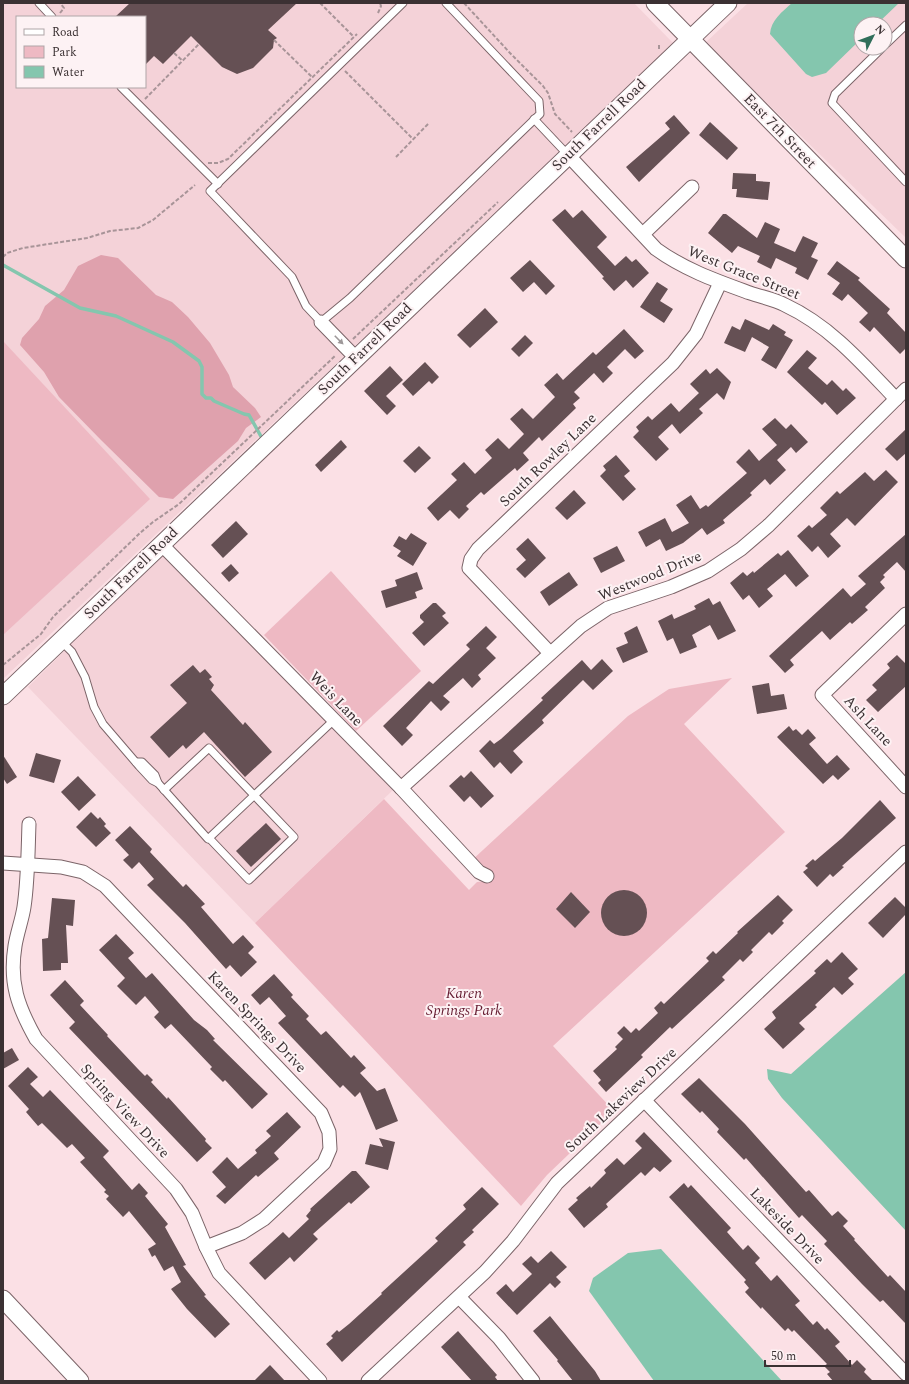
<svg xmlns="http://www.w3.org/2000/svg" width="909" height="1384" viewBox="0 0 909 1384" font-family="Spectral,serif">
  <style>
    .built { fill: #f4d2d8; fill-rule: evenodd }
    .green { fill: #eeb9c3 }
    .forest { fill: #dfa1ad }
    .water { fill: #84c6ae }
    .lines { fill: none; stroke-linecap: round; stroke-linejoin: round }
    .stream { stroke: #84c6ae; stroke-width: 3.5 }
    .building { fill: #655054 }
    .service-casing { stroke: #7b6468; stroke-width: 9 }
    .minor-casing { stroke: #7b6468; stroke-width: 15 }
    .tertiary-casing { stroke: #7b6468; stroke-width: 19 }
    .path { stroke: #a89498; stroke-width: 2; stroke-dasharray: 4 2; stroke-linecap: butt }
    .service { stroke: #fff; stroke-width: 7 }
    .minor { stroke: #fff; stroke-width: 13 }
    .tertiary { stroke: #fff; stroke-width: 17 }
    .oneway { fill: #9d9899 }
    .labels { text-anchor: middle; dominant-baseline: central; stroke-width: 4; stroke-linejoin: round; paint-order: stroke }
    .street-label { font-size: 15px; fill: #3b3133; stroke: #fdf2f4 }
    .park-label { font-size: 15px; font-style: italic; fill: #681f34; stroke: #fdf2f4 }
  </style>
  <rect width="100%" height="100%" fill="#fbe0e5"/>
  <g class="built">
    <path d="M3 3H634L674 44 3 679ZM17 17H145V87H17Z"/>
    <path d="M748 3H906V238L705 43ZM861 24H885V48H861Z"/>
    <path d="M164 552 393 790 255 923 28 687Z"/>
  </g>
  <g class="green">
    <path d="M3 341 150 499 3 635Z"/>
    <path d="M331 571 421 671 356 731 264 635Z"/>
    <path d="M732 678 684 724 785 832 553 1046 614 1111 547 1175 521 1206 255 923 384 799 469 890 477 882 487 881 470 862 628 716 669 689Z"/>
  </g>
  <path class="forest" d="M101 255 118 258 156 295 172 302 188 317 210 343 229 375 233 387 255 408 261 417 246 428 238 441 173 499 159 497 101 440 59 397 44 372 20 345 22 338 39 319 45 306 64 290 78 266Z"/>
  <g class="water">
    <path d="M792 3H899L877 24H861V39L826 73 812 77 806 74 770 34C771 20 782 12 792 3Z"/>
    <path d="M906 972V1231L782 1098 768 1079 767 1069 791 1074Z"/>
    <path d="M661 1249 782 1381H654L589 1291 593 1278 628 1253Z"/>
  </g>
  <g class="lines">
    <path class="stream" d="M3 265 80 308 116 316 173 342 199 361 202 367V394L206 398H211L214 401 244 414 249 415 263 440"/>
  </g>
  <g class="building">
    <path d="M130 3H297L268 30 277 38 274 40 273 48 253 68 237 74 222 67 191 36 163 64 154 56 145 65V17H115Z"/>
    <path d="M674 115 690 133 639 182 626 167 670 129 665 123Z"/>
    <path d="M710 122 738 148 727 160 699 135Z"/>
    <path d="M733 173 756 174V181L770 182 768 200 736 197 737 189H732Z"/>
    <path d="M565 209 573 218 582 210 607 237 597 247 615 266 626 256 632 262 636 259 649 273 633 288 626 280 614 291 602 278 604 277 552 220Z"/>
    <path d="M723 214H726L757 238 765 222 780 229 774 243 795 252 803 236 818 243 811 257 818 260 808 280 795 273 797 268 776 258 771 269 757 262 760 256 738 246 732 253 708 233Z"/>
    <path d="M530 260 555 286 546 295 534 282 523 292 510 278Z"/>
    <path d="M837 261 860 278 858 280 890 309 887 313 906 333V348L900 354 874 327 870 332 859 322 868 313 848 294 842 301 832 294 840 283 827 274Z"/>
    <path d="M657 282 668 289 660 301 673 309 664 323 640 307Z"/>
    <path d="M485 308 498 322 470 348 457 335Z"/>
    <path d="M745 319 769 330 773 324 786 332 784 335 793 340 776 369 761 360 769 347 752 337 745 352 724 343 732 326 740 330Z"/>
    <path d="M624 329 644 351 635 359 625 349 607 367 613 373 603 383 594 373 574 392 580 398 573 404 576 408 542 441 539 437 523 453 529 460 517 471 515 468 484 495 481 492 466 506 469 509 459 519 450 510 438 521 427 508 457 480 451 474 464 462 475 474 492 458 485 450 498 438 509 449 524 434 510 419 522 408 533 419 555 397 544 385 557 373 563 380 593 352 596 355Z"/>
    <path d="M525 335 533 343 519 357 511 349Z"/>
    <path d="M807 350 817 358 808 368 827 385 832 380 843 391 846 388 856 398 837 415 825 402 822 405 787 372Z"/>
    <path d="M425 362 439 377 432 384 429 381 413 396 402 384Z"/>
    <path d="M390 366 403 380 386 396 396 406 387 415 364 391Z"/>
    <path d="M717 368 731 382 724 400 717 393 699 409 703 413 680 434 672 424 658 437 669 449 656 461 633 437 639 431 636 427 648 416 652 420 671 403 679 412 699 393 690 384 706 369 710 374Z"/>
    <path d="M775 418 786 429 791 424 808 442 796 453 791 447 777 460 786 470 770 485 765 479 750 493 752 495 723 520 725 523 707 535 702 528 683 543 666 551 660 539 646 547 638 532 665 518 672 532 689 523 676 505 691 495 700 509 706 505 708 507 747 473 736 462 749 449 759 461 777 445 762 429Z"/>
    <path d="M906 429V453L897 461 885 449Z"/>
    <path d="M341 440 347 447 321 472 315 465Z"/>
    <path d="M419 446 431 458 415 473 403 461Z"/>
    <path d="M616 455 630 471 624 476 636 489 623 501 600 476 606 470 603 466Z"/>
    <path d="M886 470 898 482 855 526 847 518 830 534 841 546 828 558 818 546 812 552 797 536 809 525 812 528 827 515 820 508 837 491 840 494 865 472 874 481Z"/>
    <path d="M574 490 586 503 567 520 555 508Z"/>
    <path d="M236 521 248 534 223 558 211 545Z"/>
    <path d="M411 533 427 543 413 566 397 556 401 551 393 546 399 536 406 540Z"/>
    <path d="M906 534V572L897 562 883 575 885 577 880 582 885 588 865 607 868 610 852 624 850 622 830 640 822 631 790 660 794 665 785 673 769 656 843 588 851 597 866 584 858 576Z"/>
    <path d="M528 538 546 558 525 578 516 569 526 560 516 549Z"/>
    <path d="M617 546 625 561 601 573 593 558Z"/>
    <path d="M788 550 809 576 796 587 785 574 767 589 773 596 759 608 749 595 743 600 730 583 743 572 747 576 753 571 754 573 778 553 781 556Z"/>
    <path d="M231 564 239 573 229 582 221 573Z"/>
    <path d="M417 572 423 589 415 592 417 598 386 608 381 591 397 586 395 580Z"/>
    <path d="M569 572 578 585 549 606 540 592Z"/>
    <path d="M709 598 713 605 720 601 736 631 718 640 710 625 692 635 697 647 680 654 673 638 667 641 658 621 672 614 674 619 696 609 694 606Z"/>
    <path d="M433 603H436L446 613 442 616 449 623 424 646 412 633 424 622 420 618V615Z"/>
    <path d="M486 626 497 637 486 648 496 658 478 675 481 679 472 688 463 678 443 696 450 702 441 711 431 701 406 728 413 735 402 746 383 726 429 681 433 684 470 649 466 645Z"/>
    <path d="M637 626 648 652 623 663 616 648 628 643 624 633Z"/>
    <path d="M897 655 906 664V686L878 712 866 700 877 690 872 685 890 668 887 664Z"/>
    <path d="M602 659 613 671 593 690 583 680 542 720 544 723 513 751 523 762 511 774 500 762 494 768 479 751 490 740 494 744 501 739 543 700 541 698 582 660 591 670Z"/>
    <path d="M193 665 200 673 205 669 212 677 209 679 214 685 211 690 243 725 245 722 272 752 245 777 204 732 186 749 183 745 169 758 150 737 187 703 170 685Z"/>
    <path d="M769 683 771 696 784 694 787 709 757 714 752 686Z"/>
    <path d="M789 726 793 731 796 729 802 735 808 729 816 738 809 744 827 764 837 755 850 769 838 780 833 775 823 784 777 737Z"/>
    <path d="M36 753 61 760 54 783 29 776Z"/>
    <path d="M3 755 17 777 7 784 3 778Z"/>
    <path d="M471 771 494 796 481 808 470 796 464 802 449 786 461 775 464 778Z"/>
    <path d="M78 776 96 795 79 811 61 792Z"/>
    <path d="M880 800 896 818 842 866 844 867 833 877 830 874 817 887 803 872 808 868 805 866 813 859 815 861 842 838Z"/>
    <path d="M91 812 98 819 100 817 106 824 104 826 111 833 96 847 76 827Z"/>
    <path d="M266 823 281 839 251 867 236 851Z"/>
    <path d="M130 826 152 849 150 852 183 887 186 884 205 904 201 907 233 944 243 935 254 947 248 953 257 962 241 977 230 965 226 969 185 923 147 885 154 879 139 862 132 869 123 860 129 855 115 840Z"/>
    <circle cx="624" cy="913" r="23"/>
    <path d="M571 892 590 912 575 928 556 909Z"/>
    <path d="M778 895 793 910 782 921 784 923 772 935 769 932 751 950 753 952 743 962 740 959 722 977 725 980 672 1029 670 1027 641 1055 643 1057 606 1092 598 1083 601 1080 593 1071 617 1049 615 1047 623 1039 617 1033 624 1026 631 1033 636 1028 639 1031 658 1013 654 1008 661 1001 664 1004 709 961 706 958 713 951 716 954 738 933 737 932Z"/>
    <path d="M895 897 906 908V914L883 938 868 923Z"/>
    <path d="M52 898 75 900 73 926 66 925 68 963H61V970L43 971 42 939 48 938Z"/>
    <path d="M116 934 134 953 128 958 146 978 152 973 194 1020 207 1030 215 1039 213 1040 268 1094 252 1109 225 1080 223 1082 210 1069 212 1067 171 1024 165 1029 154 1017 159 1012 145 996 136 1005 117 986 125 978 99 950Z"/>
    <path d="M842 952 858 969 848 978 854 984 842 995 834 987 815 1005 817 1007 799 1023 805 1029 783 1049 764 1029 776 1018 772 1012 816 973 814 971 827 959 831 963Z"/>
    <path d="M274 974 293 995 291 997 309 1016 306 1019 321 1035 326 1031 351 1058 354 1055 366 1068 360 1073 377 1091 385 1088 398 1121 376 1130 360 1092 355 1097 343 1085 340 1088 278 1023 286 1016 269 997 260 1005 251 995Z"/>
    <path d="M65 980 84 1001 80 1005 108 1035 107 1036 138 1069 145 1076 147 1074 153 1080 151 1082 167 1099 168 1097 206 1139 205 1141 212 1148 197 1162 69 1028 75 1022 50 995Z"/>
    <path d="M12 1048 19 1060 3 1069V1053Z"/>
    <path d="M28 1067 38 1077 30 1084 43 1097 50 1090 109 1151 103 1157 132 1190 139 1183 148 1193 145 1196 168 1224 165 1227 186 1265 183 1266 206 1295 204 1296 230 1324 215 1338 187 1309 171 1289 181 1282 173 1266 164 1271 155 1255 152 1257 148 1249 156 1244 129 1211 123 1217 106 1199 109 1196 104 1192 106 1190 80 1162 85 1158 72 1144 67 1148 42 1123 38 1126 26 1112 29 1109 8 1086Z"/>
    <path d="M699 1078 745 1124 806 1192 809 1190 832 1216 838 1211 848 1221 843 1226 855 1239 854 1240 888 1277 890 1275 906 1292V1324L883 1300 880 1302 862 1284 824 1244 827 1241 802 1215 799 1218 746 1158 744 1160 717 1132 719 1129 702 1111 700 1113 681 1094Z"/>
    <path d="M287 1112 301 1127 274 1153 279 1159 258 1177 256 1175 225 1204 216 1196 226 1187 212 1172 227 1157 238 1169 257 1153 255 1150 271 1136 266 1131Z"/>
    <path d="M644 1132 672 1161 660 1172 654 1167 645 1176 641 1172 606 1204 608 1207 584 1228 568 1209 578 1200 576 1198 590 1186 591 1188 606 1173 604 1170 617 1158 624 1165 642 1148 635 1141Z"/>
    <path d="M379 1138 395 1142 388 1170 365 1164 370 1144 383 1147Z"/>
    <path d="M352 1171H356L370 1187 351 1204 349 1202 313 1234 318 1239 294 1262 290 1257 265 1280 249 1263 283 1232 289 1238 309 1219 306 1216 311 1210 310 1209Z"/>
    <path d="M684 1183 688 1188 691 1185 731 1228 727 1232 743 1250 748 1245 760 1258 755 1263 771 1281 777 1275 800 1301 795 1305 813 1325 817 1321 825 1330 827 1328 840 1342 835 1346 852 1365 857 1360 866 1369 864 1372 873 1381H833L827 1374 830 1372 824 1366 827 1364 794 1330 792 1332 788 1328 785 1331 762 1307 761 1309 745 1292 749 1288 744 1282 746 1280 669 1197Z"/>
    <path d="M482 1187 499 1204 472 1230 474 1232 463 1242 466 1245 342 1362 326 1344 333 1338 331 1336 337 1330 339 1332 349 1324 382 1294 381 1293 438 1241 435 1238 466 1209 463 1205Z"/>
    <path d="M551 1251 567 1267 556 1277 561 1282 555 1288 550 1283 517 1315 496 1293 506 1284 513 1292 532 1274 522 1264 531 1256 538 1263Z"/>
    <path d="M550 1316 595 1371 601 1381H573L557 1361 558 1360 533 1331Z"/>
    <path d="M458 1331 497 1375 495 1377 498 1381H472L441 1347Z"/>
    <path d="M270 1365 285 1381H254Z"/>
  </g>
  <g class="lines">
    <defs>
      <g id="service">
        <path d="M39 3 52 17"/>
        <path d="M403 3 210 191 292 277 306 306 321 322 350 298 540 114 539 101 446 3"/>
        <path d="M885 45 906 25"/>
        <path d="M882 48 835 94 832 103 906 182"/>
        <path d="M121 87 218 184"/>
        <path d="M534 119 568 155"/>
        <path d="M61 641 72 652 85 677 94 707 103 724 139 766 152 780 158 783 208 839 334 720"/>
        <path d="M136 762H142L155 775 158 783"/>
        <path d="M164 790 209 748 294 837 249 880 209 838"/>
      </g>
      <g id="minor">
        <path d="M568 155 656 249C685 270 717 281 750 293 761 297 774 299 785 305 830 326 862 363 896 399"/>
        <path d="M644 233 692 187"/>
        <path d="M321 322 356 358"/>
        <path d="M161 544 401 788 479 872 487 876"/>
        <path d="M906 614 822 695 906 787"/>
        <path d="M550 653 469 568 471 559 478 549 673 363 696 334 720 283"/>
        <path d="M401 788 581 626 608 608 671 587 708 571 741 549 769 525 906 389"/>
        <path d="M29 824C28 851 28 880 24 907 22 920 17 933 15 946 9 983 18 1007 36 1039L176 1189 192 1213 206 1247 219 1273 320 1381"/>
        <path d="M3 863 61 867 83 872 105 886 321 1113 329 1132 330 1149 324 1163 264 1219 242 1233 206 1247"/>
        <path d="M644 1100 906 1374"/>
        <path d="M459 1297 499 1338 533 1381"/>
        <path d="M368 1381 485 1272 513 1241 557 1183 906 852"/>
      </g>
      <g id="tertiary">
        <path d="M655 3 906 259"/>
        <path d="M3 696 728 3"/>
        <path d="M3 1299 80 1381"/>
      </g>
    </defs>
    <use href="#service" class="service-casing"/>
    <use href="#minor" class="minor-casing"/>
    <use href="#tertiary" class="tertiary-casing"/>
    <g class="path">
      <path d="M320 3 354 37"/>
      <path d="M464 3 510 53 543 86 548 93 555 114 572 132"/>
      <path d="M60 13 64 8 60 3"/>
      <path d="M378 13 381 6 380 3"/>
      <path d="M274 40 312 77"/>
      <path d="M659 49V43"/>
      <path d="M174 53 183 61"/>
      <path d="M345 71 413 139"/>
      <path d="M145 99 199 44"/>
      <path d="M396 157 429 123"/>
      <path d="M208 163H218L228 159 357 34"/>
      <path d="M3 257 7 253 23 248 87 238 110 231 138 228 153 220 195 185"/>
      <path d="M353 339 498 202"/>
      <path d="M3 665 41 634 53 617 140 533 153 522 179 504 336 355"/>
    </g>
    <use href="#service" class="service"/>
    <use href="#minor" class="minor"/>
    <use href="#tertiary" class="tertiary"/>
  </g>
  <defs><path id="oneway-solid" d="M-6-.8H1V-3.2L6.5 0L1 3.2V.8H-6Z"/></defs>
  <use class="oneway" href="#oneway-solid" transform="translate(339 340) rotate(45)"/>
  <g class="labels">
    <g class="street-label">
      <text transform="translate(599 125) rotate(-44)">South Farrell Road</text>
      <text transform="translate(780 131) rotate(46)">East 7th Street</text>
      <text transform="translate(744 273) rotate(22)">West Grace Street</text>
      <text transform="translate(365 349) rotate(-44)">South Farrell Road</text>
      <text transform="translate(548 460) rotate(-44)">South Rowley Lane</text>
      <text transform="translate(131 573) rotate(-44)">South Farrell Road</text>
      <text transform="translate(650 576) rotate(-22)">Westwood Drive</text>
      <text transform="translate(336 699) rotate(46)">Weis Lane</text>
      <text transform="translate(868 721) rotate(47)">Ash Lane</text>
      <text transform="translate(257 1022) rotate(46)">Karen Springs Drive</text>
      <text transform="translate(621 1100) rotate(-43)">South Lakeview Drive</text>
      <text transform="translate(125 1111) rotate(47)">Spring View Drive</text>
      <text transform="translate(787 1226) rotate(46)">Lakeside Drive</text>
    </g>
    <g class="park-label">
      <text x="464" y="993">Karen<tspan x="464" dy="17">Springs Park</tspan></text>
    </g>
  </g>
  <rect width="909" height="1384" fill="none" stroke="#3b3133" stroke-width="8"/>
  <rect x="16" y="16" width="130" height="72" fill="#fdf2f4" stroke="#afa5a7"/>
  <rect x="24" y="29" width="20" height="6" fill="#ffffff" stroke="#afa5a7"/>
  <text x="52" y="36" font-size="12" fill="#3b3133">Road</text>
  <rect x="24" y="46" width="20" height="12" fill="#eeb9c3" stroke="#afa5a7"/>
  <text x="52" y="56" font-size="12" fill="#3b3133">Park</text>
  <rect x="24" y="66" width="20" height="12" fill="#84c6ae" stroke="#afa5a7"/>
  <text x="52" y="76" font-size="12" fill="#3b3133">Water</text>
  <g transform="translate(873 36) rotate(48)"><circle r="19" fill="#fdf2f4" stroke="#afa5a7"/>
  <path d="M0-3L7 15L0 10L-7 15Z" fill="#306e5a"/>
  <text y="-6" font-size="11" font-weight="bold" text-anchor="middle" fill="#3b3133">N</text>
  </g>
  <path d="M765 1360v6h85v-6" fill="none" stroke="#3b3133" stroke-width="2"/>
  <text x="771" y="1360" font-size="12" fill="#3b3133" stroke="#fdf2f4" stroke-width="3" paint-order="stroke">50 m</text>
</svg>
